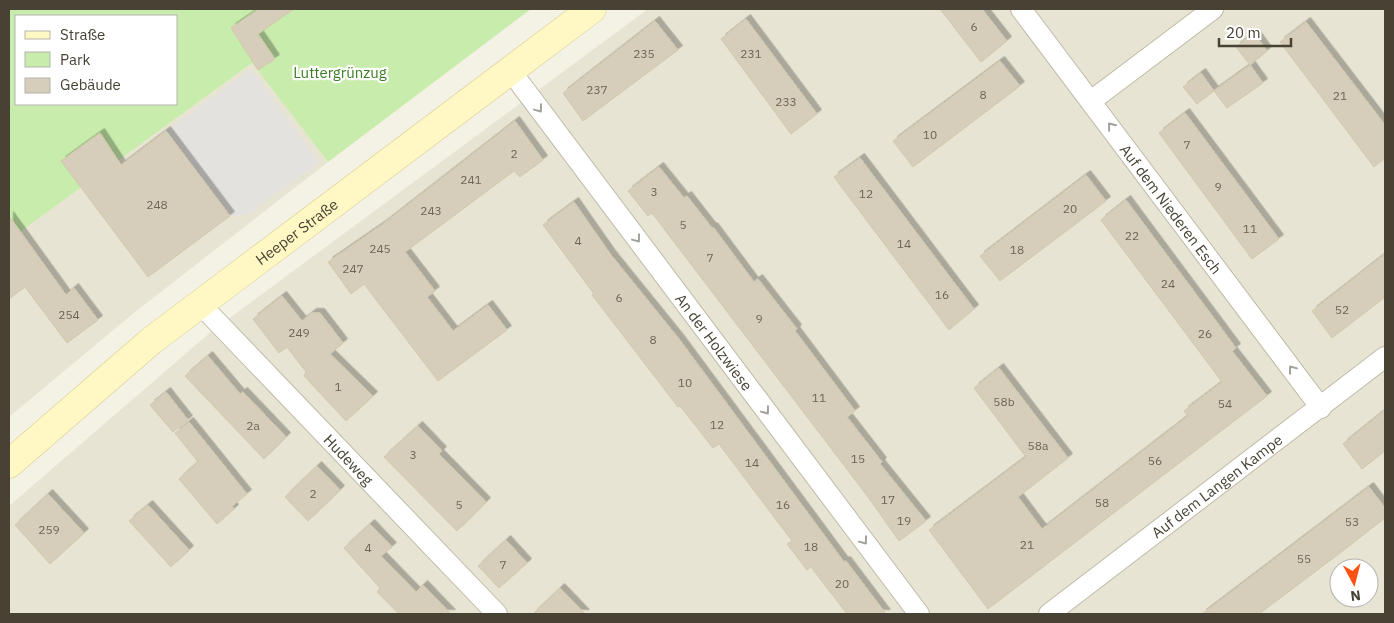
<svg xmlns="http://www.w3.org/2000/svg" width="1394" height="623" viewBox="0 0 1394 623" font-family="'IBM Plex Sans',sans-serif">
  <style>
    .residential { fill: #e8e4d3; fill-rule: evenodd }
    .green { fill: #c7ecab; fill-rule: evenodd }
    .parking { fill: #e4e2de }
    .building { fill: #d6ceba; stroke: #d2c8ac; filter: url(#shadow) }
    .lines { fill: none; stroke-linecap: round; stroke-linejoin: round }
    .street-casing { stroke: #c0baa7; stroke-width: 22 }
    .secondary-casing { stroke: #d7cd91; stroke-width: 29 }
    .street { stroke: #fff; stroke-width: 20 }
    .secondary { stroke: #fff8c4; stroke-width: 28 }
    .oneway { stroke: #a3a09a }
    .labels { text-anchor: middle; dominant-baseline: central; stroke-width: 4.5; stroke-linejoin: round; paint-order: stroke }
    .number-label { font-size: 12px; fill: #6b6556 }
    .park-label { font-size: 15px; fill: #3b7d23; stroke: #fff }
    .street-label { font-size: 15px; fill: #474234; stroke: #fff }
  </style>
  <defs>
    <filter id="shadow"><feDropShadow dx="4.5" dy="-4.5" stdDeviation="0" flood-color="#0004"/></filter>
  </defs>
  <rect width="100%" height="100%" fill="#f4f1e5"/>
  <g class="residential">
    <path d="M648 9H1385V614H9V506L212 331ZM1339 568H1369V598H1339Z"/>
    <path d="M252 63 328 162 135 312 9 417V240Z"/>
  </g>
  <path class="green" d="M9 9H531L328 162 252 63 9 240ZM16 16H176V104H16Z"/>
  <path class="parking" d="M251 69 319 162 247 215 230 216 166 131Z"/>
  <g class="building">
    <path d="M259 9H294L258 34 275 59 258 70 231 28Z"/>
    <path d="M940 9H982L1007 41 981 62Z"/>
    <path d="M746 19 817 114 791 134 721 39Z"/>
    <path d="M655 21 678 50 583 121 563 93Z"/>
    <path d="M1306 22 1385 125V158L1374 167 1280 42Z"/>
    <path d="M1254 33 1267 51 1250 65 1236 47Z"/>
    <path d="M1000 61 1020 86 913 167 893 141Z"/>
    <path d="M1250 65 1263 83 1227 108 1214 91Z"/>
    <path d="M1201 73 1214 91 1197 104 1183 87Z"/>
    <path d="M1185 113 1279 239 1252 259 1159 133Z"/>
    <path d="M515 121 543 160 520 177 514 171 405 252 435 291 427 297 453 331 488 305 507 330 438 381 364 284 351 294 328 262 383 224Z"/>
    <path d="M166 131 230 216 148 277 61 161 100 133 121 165Z"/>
    <path d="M860 158 974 309 949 330 834 177Z"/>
    <path d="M659 167 684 198 687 196 712 228 713 227 754 282 758 279 797 329 795 331 855 411 847 417 882 462 880 464 926 521 899 541 868 497 652 213 648 216 628 191Z"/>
    <path d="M1086 175 1106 201 1000 281 980 256Z"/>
    <path d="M1126 200 1236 348 1232 351 1267 396 988 609 929 530 1026 457 974 388 999 368 1068 458 1018 497 1042 529 1188 416 1184 411 1222 382 1101 220Z"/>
    <path d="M574 202 611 255 679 339 844 562 846 561 886 614H847L811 567 807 570 787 544 792 541 719 444 713 448 680 406 678 407 592 295 594 294 543 225Z"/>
    <path d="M9 216 66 295 74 288 98 320 67 343 25 287 9 299Z"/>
    <path d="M1385 254V297L1332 338 1312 311Z"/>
    <path d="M282 296 302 321 312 313H320L343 343 330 354 373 396 346 421 304 376 306 372 287 347 279 353 253 319Z"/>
    <path d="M208 356 240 394 243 392 286 437 264 459 185 376Z"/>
    <path d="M166 392 188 420 173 432 150 405Z"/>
    <path d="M1385 410V451L1362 469 1343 444Z"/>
    <path d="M189 422 247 494 232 506 234 509 217 524 179 479 198 462 175 433Z"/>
    <path d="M418 426 442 451 439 454 486 502 457 531 384 457Z"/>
    <path d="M317 466 340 490 308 521 285 497Z"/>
    <path d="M1369 487 1385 508V518L1340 553 1259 614H1202Z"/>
    <path d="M48 494 84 533 50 564 15 525Z"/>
    <path d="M148 505 189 550 171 567 129 521Z"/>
    <path d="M370 524 392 547 381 556 416 592 423 585 451 614H399L377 592 380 588 344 548Z"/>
    <path d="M506 540 527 563 499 588 478 566Z"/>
    <path d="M560 588 585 614H533Z"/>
  </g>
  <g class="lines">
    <defs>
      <g id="street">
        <path id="s1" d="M1021 9 1321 408"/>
        <path id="s2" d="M510 70 919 614"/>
        <path d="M1091 101 1213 9"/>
        <path id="s3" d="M200 304 497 614"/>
        <path id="s4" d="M1049 614 1385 357"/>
      </g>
      <g id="secondary">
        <path id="s5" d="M9 464 151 341 592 9"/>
      </g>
    </defs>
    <use href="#street" class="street-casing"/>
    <use href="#secondary" class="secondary-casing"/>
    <use href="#street" class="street"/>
    <use href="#secondary" class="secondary"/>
  </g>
  <defs><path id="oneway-chevron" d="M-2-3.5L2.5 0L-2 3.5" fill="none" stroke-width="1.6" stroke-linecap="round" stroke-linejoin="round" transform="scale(1.25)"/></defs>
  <g class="oneway">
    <use href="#oneway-chevron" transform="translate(539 109) rotate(53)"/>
    <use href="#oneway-chevron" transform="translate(1111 126) rotate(-128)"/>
    <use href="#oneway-chevron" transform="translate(637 239) rotate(53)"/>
    <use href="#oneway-chevron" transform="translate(1292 369) rotate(-127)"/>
    <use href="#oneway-chevron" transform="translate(766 411) rotate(53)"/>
    <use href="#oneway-chevron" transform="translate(864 541) rotate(53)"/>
  </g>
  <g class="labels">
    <g class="number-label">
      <text x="974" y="26">6</text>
      <text x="644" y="53">235</text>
      <text x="751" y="53">231</text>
      <text x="597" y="89">237</text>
      <text x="983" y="94">8</text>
      <text x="1340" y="95">21</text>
      <text x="786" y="101">233</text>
      <text x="930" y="134">10</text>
      <text x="1187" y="144">7</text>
      <text x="514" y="153">2</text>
      <text x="471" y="179">241</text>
      <text x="1218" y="186">9</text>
      <text x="654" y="191">3</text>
      <text x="866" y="193">12</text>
      <text x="157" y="204">248</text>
      <text x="1070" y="208">20</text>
      <text x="431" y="210">243</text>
      <text x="683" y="224">5</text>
      <text x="1250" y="228">11</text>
      <text x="1132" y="235">22</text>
      <text x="578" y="240">4</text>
      <text x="904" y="243">14</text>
      <text x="380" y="248">245</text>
      <text x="1017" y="249">18</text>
      <text x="710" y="257">7</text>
      <text x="353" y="268">247</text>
      <text x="1168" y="283">24</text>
      <text x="942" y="294">16</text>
      <text x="619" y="297">6</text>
      <text x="1342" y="309">52</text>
      <text x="69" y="314">254</text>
      <text x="759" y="318">9</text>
      <text x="299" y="332">249</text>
      <text x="1205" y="333">26</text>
      <text x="653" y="339">8</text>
      <text x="685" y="382">10</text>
      <text x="338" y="386">1</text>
      <text x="819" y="397">11</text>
      <text x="1004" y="401">58b</text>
      <text x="1225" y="403">54</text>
      <text x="717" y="424">12</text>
      <text x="253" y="425">2a</text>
      <text x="1038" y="445">58a</text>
      <text x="413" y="454">3</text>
      <text x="858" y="458">15</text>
      <text x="1155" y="460">56</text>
      <text x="752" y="462">14</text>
      <text x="313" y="493">2</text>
      <text x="888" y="499">17</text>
      <text x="1102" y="502">58</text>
      <text x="459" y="504">5</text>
      <text x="783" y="504">16</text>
      <text x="904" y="520">19</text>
      <text x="1352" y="521">53</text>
      <text x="49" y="529">259</text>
      <text x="1027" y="544">21</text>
      <text x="811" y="546">18</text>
      <text x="368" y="547">4</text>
      <text x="1304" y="558">55</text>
      <text x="503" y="564">7</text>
      <text x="842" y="583">20</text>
    </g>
    <g class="park-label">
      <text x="340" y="72">Luttergrünzug</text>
    </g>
    <g class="street-label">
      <text stroke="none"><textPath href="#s1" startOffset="250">Auf dem Niederen Esch</textPath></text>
      <text stroke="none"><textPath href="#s5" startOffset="370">Heeper Straße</textPath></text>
      <text stroke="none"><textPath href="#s2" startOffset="340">An der Holzwiese</textPath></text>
      <text stroke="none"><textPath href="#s3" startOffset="215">Hudeweg</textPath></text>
      <text stroke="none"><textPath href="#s4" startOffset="211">Auf dem Langen Kampe</textPath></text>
    </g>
  </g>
  <rect width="1394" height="623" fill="none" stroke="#474234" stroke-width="20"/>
  <rect x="15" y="15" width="162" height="90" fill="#ffffff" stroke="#b5b3ae"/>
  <rect x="25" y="31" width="25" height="8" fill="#fff8c4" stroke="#b5b3ae"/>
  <text x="60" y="40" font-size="15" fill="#474234">Straße</text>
  <rect x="25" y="52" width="25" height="15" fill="#c7ecab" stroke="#b5b3ae"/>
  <text x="60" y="65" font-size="15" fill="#474234">Park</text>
  <rect x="25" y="78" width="25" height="15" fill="#d6ceba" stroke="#b5b3ae"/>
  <text x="60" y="90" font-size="15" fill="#474234">Gebäude</text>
  <g transform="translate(1354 583) rotate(173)"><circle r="24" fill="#ffffff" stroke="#b5b3ae"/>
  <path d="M0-4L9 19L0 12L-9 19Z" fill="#ff5111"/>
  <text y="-8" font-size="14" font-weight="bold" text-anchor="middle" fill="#474234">N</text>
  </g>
  <path d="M1219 38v8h72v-8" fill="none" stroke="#474234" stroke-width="2.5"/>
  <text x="1226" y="38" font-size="15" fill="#474234" stroke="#ffffff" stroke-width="4" paint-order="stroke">20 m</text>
</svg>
